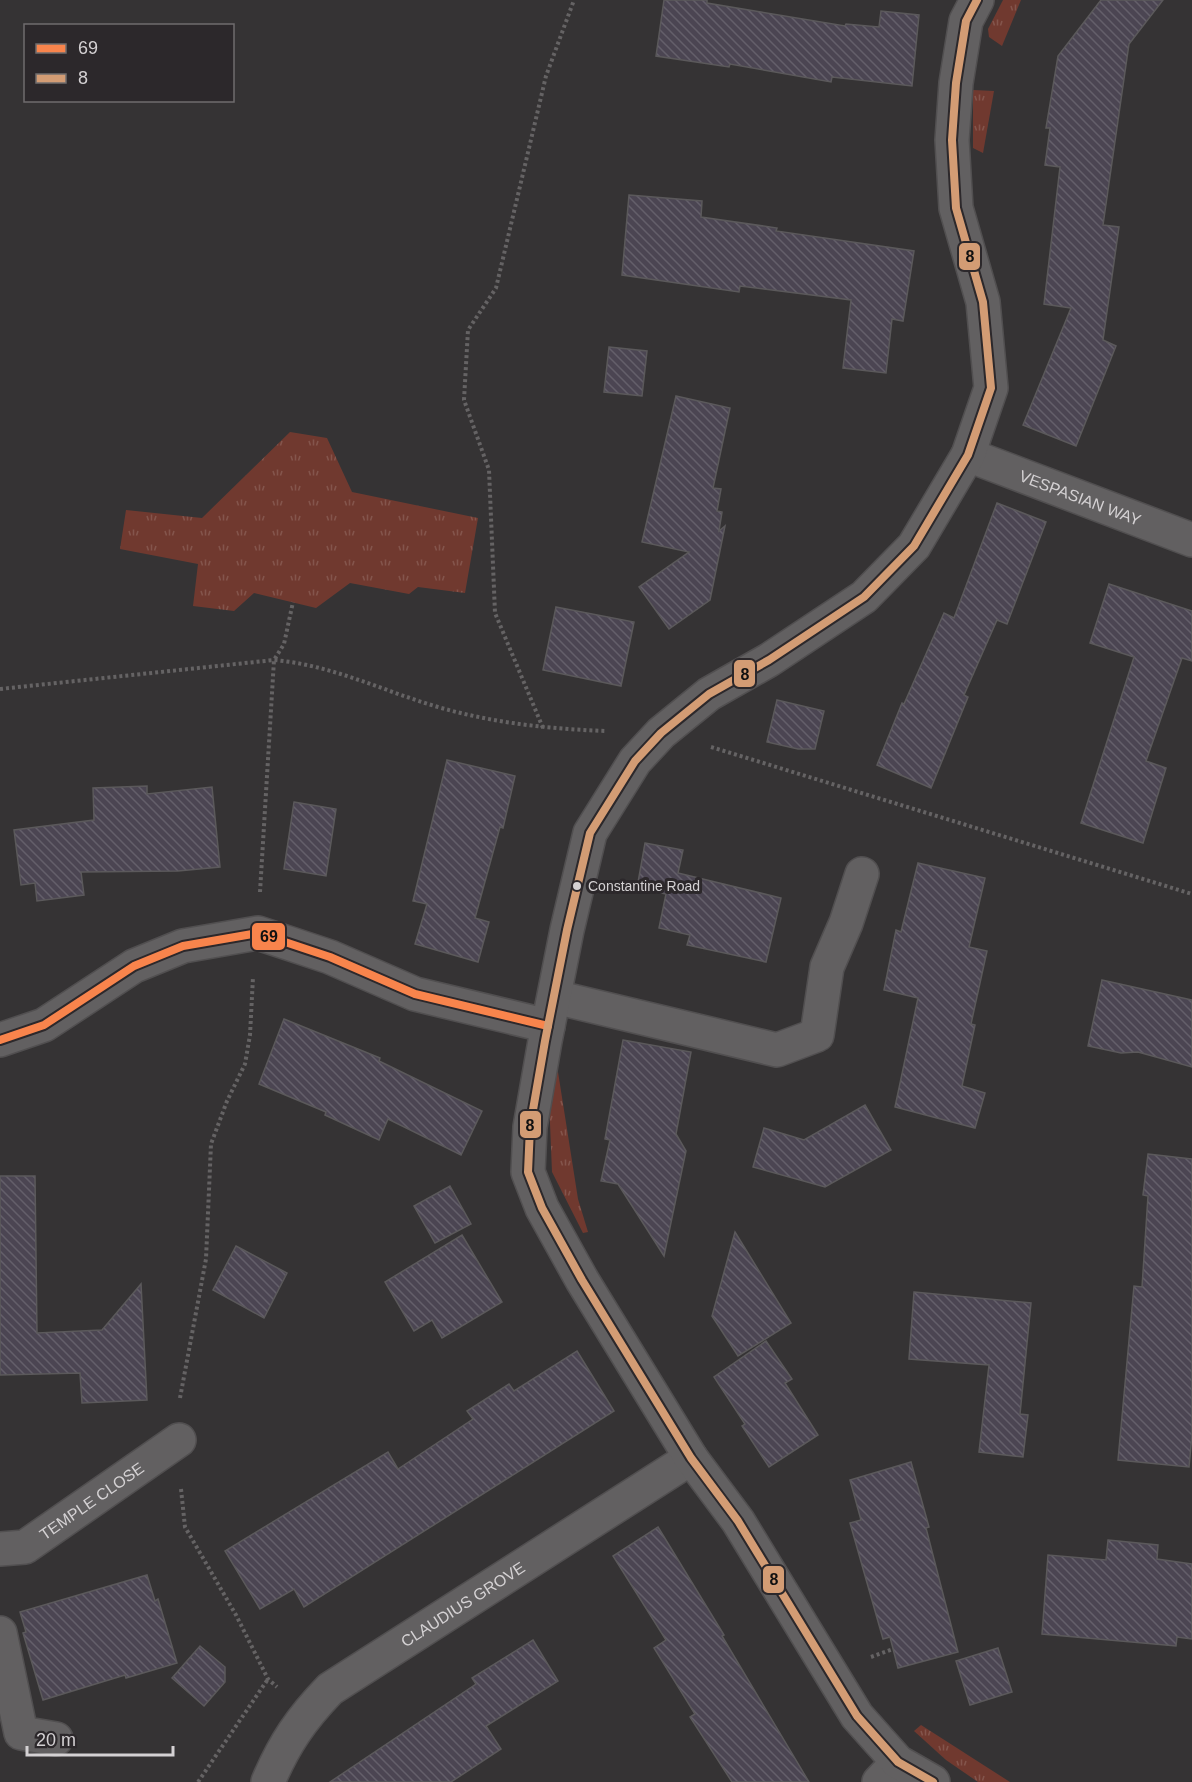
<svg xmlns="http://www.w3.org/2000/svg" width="1192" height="1782" viewBox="0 0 1192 1782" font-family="Helvetica,sans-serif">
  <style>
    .grass { fill: url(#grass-tufts) }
    .building { fill: url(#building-back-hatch); stroke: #5b595b; stroke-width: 1.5 }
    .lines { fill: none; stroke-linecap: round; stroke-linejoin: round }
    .minor-casing { stroke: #514f50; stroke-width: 36 }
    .path { stroke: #656364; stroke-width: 4; stroke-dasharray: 3 3; stroke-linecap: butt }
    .minor { stroke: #626061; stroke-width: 33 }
    .bus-1-casing { stroke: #2c282b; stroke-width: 12 }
    .bus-2-casing { stroke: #2c282b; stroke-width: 12 }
    .bus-1 { stroke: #f8844c; stroke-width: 8 }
    .bus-2 { stroke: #d39c74; stroke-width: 8 }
    .bus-dot { fill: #d4d1d3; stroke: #2c282b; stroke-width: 2 }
    .labels { text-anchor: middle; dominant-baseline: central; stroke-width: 6; stroke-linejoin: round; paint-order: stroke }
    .bus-label { font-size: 14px; fill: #d4d1d3; stroke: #2c282b; text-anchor: start }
    .street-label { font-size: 16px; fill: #d4d1d3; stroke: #2c282b }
    .line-badge { stroke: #2c282b; stroke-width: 2 }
    .pale-badge-label { font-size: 16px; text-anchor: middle; font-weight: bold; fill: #111 }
  </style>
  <defs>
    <pattern id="grass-tufts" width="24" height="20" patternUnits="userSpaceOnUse" patternTransform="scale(1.5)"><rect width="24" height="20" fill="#70392f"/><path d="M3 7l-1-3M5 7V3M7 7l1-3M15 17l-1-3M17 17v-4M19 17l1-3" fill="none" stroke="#84554c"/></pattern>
    <pattern id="building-back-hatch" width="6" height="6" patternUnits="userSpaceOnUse" patternTransform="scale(1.5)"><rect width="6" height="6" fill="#4b4552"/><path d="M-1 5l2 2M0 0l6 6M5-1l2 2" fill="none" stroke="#645f6a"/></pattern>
  </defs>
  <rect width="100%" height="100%" fill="#353334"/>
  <g class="grass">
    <path d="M1003 0H1021L1002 46 989 37 988 29Z"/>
    <path d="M973 90 994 91 983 153 973 148Z"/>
    <path d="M290 432 327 438 352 492 478 518 465 593 418 587 409 594 350 583 316 608 254 593 234 611 193 606 198 564 120 549 126 510 202 518Z"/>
    <path d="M558 1072 578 1199 588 1232 583 1233 552 1172 549 1099 555 1074Z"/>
    <path d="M921 1725 1010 1782H978L946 1760 914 1731Z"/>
  </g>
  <g class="building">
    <path d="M664 0H707V3L845 26 846 24 879 27 881 11 919 15 912 86 832 77 831 82 730 64 729 67 656 56Z"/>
    <path d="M1101 0H1163L1129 44 1103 225 1119 227 1103 340 1116 346 1076 446 1023 425 1071 308 1044 304 1060 167 1045 165 1050 128H1046L1058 56Z"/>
    <path d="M629 195 702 201 701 217 777 228 776 231 914 251 903 321 892 319 886 373 843 368 851 300 740 286 739 292 622 275Z"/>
    <path d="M609 347 647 351 642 396 604 392Z"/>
    <path d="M676 396 730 408 713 488 721 489 717 511 722 512 719 531 725 526 710 600 669 629 639 587 689 552 642 542Z"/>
    <path d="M997 503 1046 522 1007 624 997 620 964 695 968 697 931 788 877 765 902 703 904 704 944 613 954 618Z"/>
    <path d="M1109 584 1192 611V661L1182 658 1146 761 1166 768 1143 843 1081 823 1134 657 1090 643Z"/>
    <path d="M556 607 634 622 621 686 543 670Z"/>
    <path d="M777 700 824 711 815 749H798L767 742Z"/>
    <path d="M447 760 515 776 503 828 500 827 475 918 489 922 478 962 415 944 427 904 413 901Z"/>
    <path d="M147 786V794L212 787 220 867 178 871 81 872 84 895 37 901 35 883 21 885 14 830 94 820 93 788Z"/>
    <path d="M294 802 336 809 326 876 284 869Z"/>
    <path d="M645 843 683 850 678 873 781 898 766 962 687 945 690 935 659 928 666 894 637 888Z"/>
    <path d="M918 863 985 878 969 947 987 951 971 1024 975 1025 962 1086 985 1093 975 1128 895 1107 918 998 884 990 896 930 901 932Z"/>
    <path d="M1102 980 1192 1000V1067L1138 1052 1121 1053 1088 1046Z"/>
    <path d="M284 1019 380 1058 379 1061 482 1111 461 1155 388 1119 379 1140 325 1115 326 1112 259 1084Z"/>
    <path d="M623 1040 691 1052 676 1134 686 1151 664 1256 618 1184 601 1181 610 1140 605 1139Z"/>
    <path d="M865 1105 891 1150 825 1187 753 1167 764 1128 804 1140Z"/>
    <path d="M1148 1154 1192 1159V1435L1189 1467 1118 1460 1134 1286 1142 1287 1148 1196 1143 1195Z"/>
    <path d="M0 1176H35L37 1333 102 1330 141 1284 147 1400 82 1403 80 1373 0 1375Z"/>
    <path d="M450 1186 471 1224 435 1243 414 1206Z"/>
    <path d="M735 1232 791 1323 738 1356 712 1316Z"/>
    <path d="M462 1235 502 1302 442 1338 432 1320 414 1331 385 1282Z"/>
    <path d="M236 1246 287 1273 264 1318 213 1290Z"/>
    <path d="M914 1292 1031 1303 1020 1414 1028 1415 1023 1457 979 1452 989 1365 909 1359Z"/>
    <path d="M766 1341 792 1379 785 1383 818 1435 769 1467 742 1426 745 1424 714 1377Z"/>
    <path d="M577 1351 614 1411 304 1607 294 1589 260 1609 225 1551 388 1452 398 1469 473 1419 467 1411 509 1384 514 1391Z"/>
    <path d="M911 1462 929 1527 926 1528 958 1652 898 1668 890 1637 883 1639 850 1523 861 1520 850 1480Z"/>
    <path d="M658 1527 724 1635 722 1636 809 1782H732L690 1717 695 1714 654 1648 666 1640 613 1556Z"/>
    <path d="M1108 1540 1158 1545 1157 1559 1192 1564V1639L1177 1637 1176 1646 1042 1634 1048 1555 1106 1560Z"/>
    <path d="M147 1575 155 1601 158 1599 177 1663 126 1678 125 1675 43 1700 23 1633 26 1632 20 1612Z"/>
    <path d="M533 1640 558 1681 486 1726 501 1749 451 1782H330L476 1684 472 1678Z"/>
    <path d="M200 1646 225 1667V1682L204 1706 172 1678Z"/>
    <path d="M998 1648 1012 1692 970 1705 956 1661Z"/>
  </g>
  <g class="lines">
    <defs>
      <g id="minor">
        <path id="s1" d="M968 455 1192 540"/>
        <path d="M555 997 777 1050 817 1035 827 967 846 923 862 874"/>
        <path d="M0 1040 44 1025 134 966 183 946 258 933 330 957 415 994 548 1026"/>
        <path id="s2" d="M0 1549 25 1547 179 1440"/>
        <path d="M0 1633 21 1733 56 1739"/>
        <path id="s3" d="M268 1782C284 1744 301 1719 330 1689L691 1458"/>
        <path d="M879 1782 898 1762"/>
        <path d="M933 1782 898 1762 857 1716 738 1521 691 1458 582 1280 542 1208 528 1172 530 1127 545 1041 567 930 590 833 635 761 661 733 709 694 769 660 864 597 914 546 968 455 991 388 983 302 956 208 952 140 956 83 966 21 977 0"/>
      </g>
    </defs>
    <use href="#minor" class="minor-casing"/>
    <g class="path">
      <path d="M0 689 274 660C332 665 383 691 438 707 493 723 550 729 606 731"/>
      <path d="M543 728 495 613 489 470 464 400 468 330 496 288 546 76 574 0"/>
      <path d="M711 747 1192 894"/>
      <path d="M260 892 274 660 284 644 293 602"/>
      <path d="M180 1398 206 1259 211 1144 227 1101 245 1064 250 1035 253 977"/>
      <path d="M181 1489 185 1527 236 1615 268 1679 277 1687"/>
      <path d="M871 1657 893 1649"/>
      <path d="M198 1782 268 1679"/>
    </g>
    <use href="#minor" class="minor"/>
    <defs>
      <path id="bus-1" d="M0 1040 44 1025 134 966 183 946 258 933 330 957 415 994 548 1026"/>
      <path id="bus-2" d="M933 1782 898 1762 857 1716 738 1521 691 1458 582 1280 542 1208 528 1172 530 1127 545 1041 567 930 590 833 635 761 661 733 709 694 769 660 864 597 914 546 968 455 991 388 983 302 956 208 952 140 956 83 966 21 977 0"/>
    </defs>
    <use href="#bus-1" class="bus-1-casing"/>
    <use href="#bus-2" class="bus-2-casing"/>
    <use href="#bus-1" class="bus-1"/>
    <use href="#bus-2" class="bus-2"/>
  </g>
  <circle class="bus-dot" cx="577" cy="886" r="5"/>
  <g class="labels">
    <g class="bus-label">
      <text x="588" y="886">Constantine Road</text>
    </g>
    <g class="street-label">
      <text stroke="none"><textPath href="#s1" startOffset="120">VESPASIAN WAY</textPath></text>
      <text stroke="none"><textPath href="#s2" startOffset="106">TEMPLE CLOSE</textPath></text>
      <text stroke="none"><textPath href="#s3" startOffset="270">CLAUDIUS GROVE</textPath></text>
    </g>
  </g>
  <g class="line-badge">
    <rect x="958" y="242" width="23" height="29" rx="6" fill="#d39c74"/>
    <rect x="733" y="659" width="23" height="29" rx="6" fill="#d39c74"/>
    <rect x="251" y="922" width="35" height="29" rx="6" fill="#f8844c"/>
    <rect x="519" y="1110" width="23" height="29" rx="6" fill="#d39c74"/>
    <rect x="762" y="1565" width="23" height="29" rx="6" fill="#d39c74"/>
  </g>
  <g class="pale-badge-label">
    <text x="970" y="262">8</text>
    <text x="745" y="680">8</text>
    <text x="269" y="942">69</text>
    <text x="530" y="1131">8</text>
    <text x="774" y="1585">8</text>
  </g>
  <rect x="24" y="24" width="210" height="78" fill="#2c282b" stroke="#6f6c6e" stroke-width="1.5"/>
  <rect x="36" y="44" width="30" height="9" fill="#f8844c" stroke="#6f6c6e" stroke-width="1.5"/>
  <text x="78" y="54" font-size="18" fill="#d4d1d3">69</text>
  <rect x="36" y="74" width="30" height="9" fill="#d39c74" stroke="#6f6c6e" stroke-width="1.5"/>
  <text x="78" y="84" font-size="18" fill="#d4d1d3">8</text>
  <path d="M27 1746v9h146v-9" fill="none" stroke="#d4d1d3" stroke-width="3"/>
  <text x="36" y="1746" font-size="18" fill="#d4d1d3" stroke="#2c282b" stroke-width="4.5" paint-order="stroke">20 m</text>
</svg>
